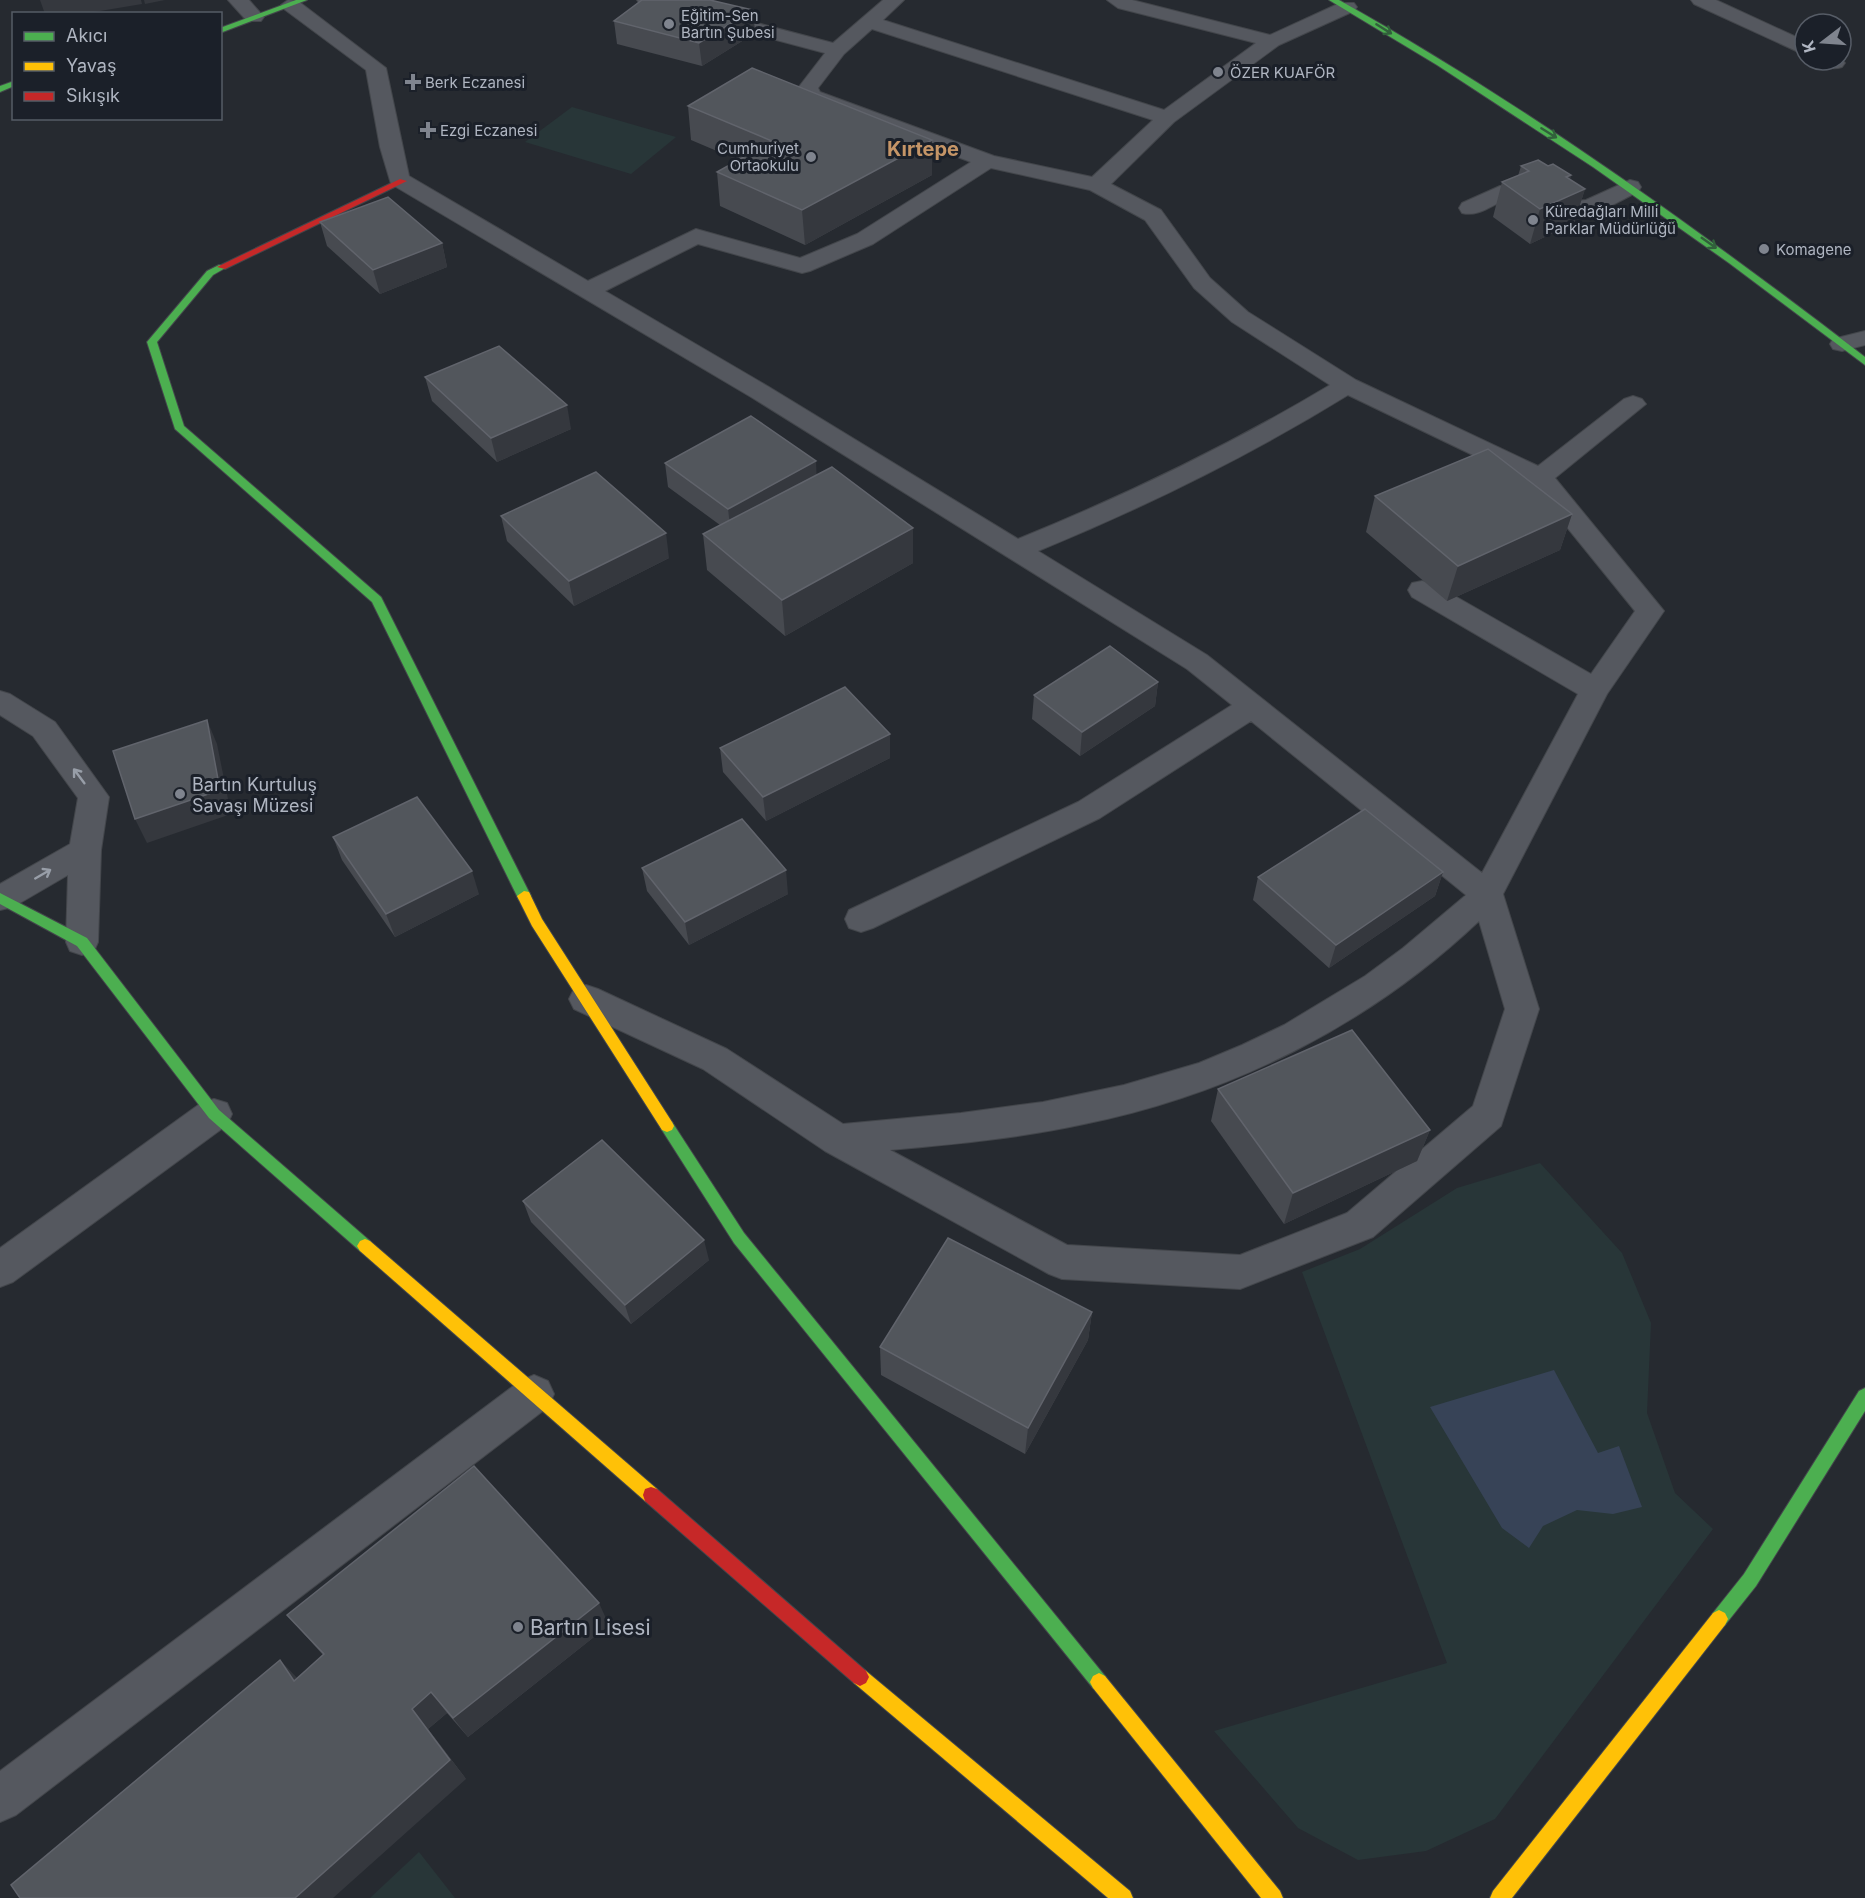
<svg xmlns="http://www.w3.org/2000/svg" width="1865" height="1898" viewBox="0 0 1865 1898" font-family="Inter,sans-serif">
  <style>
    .green { fill: #283638 }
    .water { fill: #374357 }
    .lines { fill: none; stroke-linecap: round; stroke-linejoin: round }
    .street-casing { stroke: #43464b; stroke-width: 2 }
    .fast-casing { stroke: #43464b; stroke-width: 2 }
    .slow-casing { stroke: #43464b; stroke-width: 2 }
    .jam-casing { stroke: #43464b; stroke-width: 2 }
    .street { fill: #55585f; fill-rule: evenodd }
    .fast { fill: #4caf50; fill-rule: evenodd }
    .slow { fill: #ffc107; fill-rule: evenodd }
    .jam { fill: #c62828; fill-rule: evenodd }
    .wall { fill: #474a50 }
    .shaded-wall { fill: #35383e }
    .building { fill: #52565c; stroke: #61646c; stroke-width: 1.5 }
    .oneway { stroke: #31603b }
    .oneway2 { stroke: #989ea8 }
    .poi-dot { fill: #7f848e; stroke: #1b2029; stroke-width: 2 }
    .labels { text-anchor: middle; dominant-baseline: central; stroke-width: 6; stroke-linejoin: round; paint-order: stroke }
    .far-poi-label { font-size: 15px; fill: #afb5c1; stroke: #1b2029; text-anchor: start }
    .poi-label { font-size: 18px; fill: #afb5c1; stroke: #1b2029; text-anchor: start }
    .far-district-label { font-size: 20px; font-weight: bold; fill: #c59567; stroke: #1b2029 }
    .near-poi-label { font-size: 21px; fill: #afb5c1; stroke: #1b2029; text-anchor: start }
  </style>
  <rect width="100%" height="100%" fill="#262a30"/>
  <g class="green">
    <path d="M572 107 676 137 631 174 525 142Z"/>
    <path d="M1540 1163 1622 1253 1651 1323 1647 1413 1675 1493 1713 1529 1495 1819 1426 1851 1358 1860 1298 1828 1214 1731 1447 1663 1302 1272 1360 1249 1457 1188Z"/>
    <path d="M419 1852 455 1898H370Z"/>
  </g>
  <path class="water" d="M1554 1370 1598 1453 1619 1446 1642 1507 1613 1514 1577 1510 1543 1526 1529 1548 1502 1528 1430 1407Z"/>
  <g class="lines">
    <defs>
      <g id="street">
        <path d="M228 0H249L264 17 261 21H247Z"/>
        <path d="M288 0 298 1 386 68 409 176 588 281 696 229 800 258 857 234 971 162 805 100 798 88 825 53 640 4 637 0H669L833 43 883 0H904L883 20 1164 110 1256 43 1118 8 1107 0H1132L1270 35 1340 3H1354L1357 7 1354 11 1279 45 1174 122 1111 184 1161 210 1210 278 1248 312 1356 380 1538 466 1624 399 1633 396 1642 399 1646 404 1555 478 1664 611 1607 694 1503 894 1539 1009 1501 1126 1373 1237 1240 1289 1062 1279 1049 1274 825 1151 703 1069 574 1009 569 999 574 989 586 985 598 989 727 1049 843 1124 961 1113 1043 1102 1124 1085 1199 1063 1242 1045 1284 1025 1365 976 1403 948 1466 895 1251 721 1100 818 873 928 861 932 849 928 845 919 849 910 1078 802 1232 705 1187 669 751 397 391 184 380 147 366 70 284 9 281 5ZM872 29 1153 120 1092 177 994 156 820 92 818 88 844 54ZM991 168 1090 190 1145 220 1194 288 1232 322 1330 385C1230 445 1126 495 1018 539L769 387 605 291 698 244 802 273 810 271 873 244ZM1348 395 1531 483 1635 611 1591 674 1432 583 1422 581 1412 583 1408 590 1412 597 1578 694 1482 873 1207 655 1038 551C1145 507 1249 456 1348 395ZM1479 921 1505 1009 1473 1106 1347 1213 1240 1255 1067 1245 890 1150C955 1144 1020 1138 1084 1124 1232 1094 1369 1025 1479 921Z"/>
        <path d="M1691 0H1716L1805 41V55L1694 4Z"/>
        <path d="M1841 58 1845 63 1842 67C1833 70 1824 68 1818 60Z"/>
        <path d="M1630 180 1638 182 1641 187 1638 192C1618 201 1595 218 1572 214 1552 211 1535 195 1515 197 1496 200 1482 218 1462 213L1459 208 1462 203 1500 186 1529 183 1577 201 1586 200Z"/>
        <path d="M1865 331V345L1842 351 1833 349 1830 344 1833 339Z"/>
        <path d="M0 691 10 694 55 722 109 797 101 850 98 942 94 951 82 955 70 951 66 942 68 875 13 907 0 910V884L70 844 78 798 33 736 0 715Z"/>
        <path d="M214 1099 227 1103 232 1114 227 1125 13 1282 0 1287V1248L201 1103Z"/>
        <path d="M534 1375 548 1381 554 1394 548 1407 16 1815 0 1822V1771L520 1381Z"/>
      </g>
      <g id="fast">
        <path d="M296 0H307L220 33V28Z"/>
        <path d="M1329 0H1339C1524 104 1697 228 1865 357V365L1729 263 1593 167 1437 65Z"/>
        <path d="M14 81V86L0 92V86Z"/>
        <path d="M219 265 227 267 213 275 157 342 184 426 381 597 531 896 529 900H519L517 896 372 602 175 429 147 342 207 271Z"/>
        <path d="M0 893 87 938 219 1110 370 1241 373 1246 370 1251 365 1253 360 1251 209 1118 77 946 0 904Z"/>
        <path d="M667 1120 672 1122 744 1233 1105 1676 1108 1682 1105 1688 1099 1691 1093 1688 734 1243 662 1130 660 1126 662 1122Z"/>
        <path d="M1865 1388V1411L1756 1586 1725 1625 1719 1628 1713 1625 1710 1619 1713 1613 1744 1574 1859 1391Z"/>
      </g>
      <g id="slow">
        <path d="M524 891 529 892 542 919 672 1122 674 1126 672 1130 667 1132 662 1130 532 926 517 896Z"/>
        <path d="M365 1239 370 1241 657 1489 659 1495 657 1501 651 1503 645 1501 360 1251 357 1246 360 1241Z"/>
        <path d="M1719 1610 1725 1613 1728 1619 1725 1625 1512 1898H1490L1493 1891 1713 1613Z"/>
        <path d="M860 1668 866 1671 1130 1891 1133 1898H1108L854 1683 851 1677 854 1671Z"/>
        <path d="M1099 1673 1105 1676 1280 1891 1283 1898H1261L1093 1688 1090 1682 1093 1676Z"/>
      </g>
      <g id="jam">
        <path d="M400 179 407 181 225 269 217 267Z"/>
        <path d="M651 1487 657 1489 866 1671 869 1677 866 1683 860 1686 854 1683 645 1501 643 1495 645 1489Z"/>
      </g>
    </defs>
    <use href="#street" class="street-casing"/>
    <use href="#fast" class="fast-casing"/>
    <use href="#slow" class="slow-casing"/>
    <use href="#jam" class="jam-casing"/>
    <use href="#street" class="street"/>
    <use href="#fast" class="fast"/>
    <use href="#slow" class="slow"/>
    <use href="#jam" class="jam"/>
  </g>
  <g class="wall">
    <path d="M753 10 755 33 702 66 617 44 614 21Z"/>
    <path d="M688 106 932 140V175L805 245 720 206 717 172 738 160 691 140Z"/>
    <path d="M1521 166H1548L1571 175 1570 179 1585 189 1574 223 1530 244 1493 217 1502 182 1518 176Z"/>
    <path d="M320 222 442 243 447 267 380 294 327 246Z"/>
    <path d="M425 377 571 429 497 462 432 401Z"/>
    <path d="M665 463 816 475 913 528V563L785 636 707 570 703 534 720 525 668 487Z"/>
    <path d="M1375 496 1572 514 1560 550 1447 601 1366 532Z"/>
    <path d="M501 516 669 558 574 606 507 541Z"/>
    <path d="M1158 682 1155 706 1080 756 1032 719 1034 695Z"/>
    <path d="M890 734V758L766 821 723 772 720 748Z"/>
    <path d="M333 837 479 894 395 937 342 860Z"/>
    <path d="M642 868 788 894 689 945 647 891Z"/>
    <path d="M1443 872 1435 896 1329 968 1253 900 1258 877Z"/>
    <path d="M1218 1089 1430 1130 1417 1161 1284 1224 1211 1121Z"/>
    <path d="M523 1201 709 1260 631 1324 531 1222Z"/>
    <path d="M1092 1312 1088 1340 1025 1454 881 1375 880 1347Z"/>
    <path d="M287 1615 609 1625 468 1737 447 1713 428 1729 466 1779 298 1679 323 1655Z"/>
  </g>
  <g class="shaded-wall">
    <path d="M40 0H141L142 4 82 14H45Z"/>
    <path d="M144 0H165L145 4Z"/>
    <path d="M753 10 755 33 702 66 699 43Z"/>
    <path d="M932 140V175L805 245 802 210Z"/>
    <path d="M1571 175 1564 198 1585 189 1574 223 1530 244 1540 209 1566 177Z"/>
    <path d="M442 243 447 267 380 294 373 270Z"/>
    <path d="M567 405 571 429 497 462 491 438Z"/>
    <path d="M816 461 817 485 731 534 728 509Z"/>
    <path d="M1572 514 1560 550 1447 601 1458 566Z"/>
    <path d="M913 528V563L785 636 782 600Z"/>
    <path d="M666 533 669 558 574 606 569 581Z"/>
    <path d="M1158 682 1155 706 1080 756 1082 732Z"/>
    <path d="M207 720 217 744 231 814 147 843 135 819Z"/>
    <path d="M890 734V758L766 821 763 797Z"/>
    <path d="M786 870 788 894 689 945 685 922Z"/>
    <path d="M472 871 479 894 395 937 386 914Z"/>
    <path d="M1443 872 1435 896 1329 968 1336 945Z"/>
    <path d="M1430 1130 1417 1161 1284 1224 1293 1193Z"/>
    <path d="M704 1240 709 1260 631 1324 625 1305Z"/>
    <path d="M1092 1312 1088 1340 1025 1454 1028 1428Z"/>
    <path d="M599 1603 609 1625 468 1737 453 1718Z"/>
    <path d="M280 1660 300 1681H294Z"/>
    <path d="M431 1692 447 1713 428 1729 466 1779 333 1898H295L412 1709Z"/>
  </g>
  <g class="building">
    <path d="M642 0H710L753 10 699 43 614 21Z"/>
    <path d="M752 68 932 140 802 210 717 172 772 141 688 106Z"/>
    <path d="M1538 160 1548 166 1553 164 1571 175 1566 177 1585 189 1540 209 1502 182 1529 171 1521 166Z"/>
    <path d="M388 197 442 243 373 270 320 222Z"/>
    <path d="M499 346 567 405 491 438 425 377Z"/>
    <path d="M751 416 816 461 728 509 665 463Z"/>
    <path d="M1488 449 1572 514 1458 566 1375 496Z"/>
    <path d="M832 467 913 528 782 600 703 534Z"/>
    <path d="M596 472 666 533 569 581 501 516Z"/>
    <path d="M1110 646 1158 682 1082 732 1034 695Z"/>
    <path d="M845 687 890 734 763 797 720 748Z"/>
    <path d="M207 720 220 790 135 819 113 751Z"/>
    <path d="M417 797 472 871 386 914 333 837Z"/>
    <path d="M1365 809 1443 872 1336 945 1258 877Z"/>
    <path d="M742 819 786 870 685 922 642 868Z"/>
    <path d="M1352 1030 1430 1130 1293 1193 1218 1089Z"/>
    <path d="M602 1140 704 1240 625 1305 523 1201Z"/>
    <path d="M948 1238 1092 1312 1028 1428 880 1347Z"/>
    <path d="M474 1466 599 1603 453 1718 431 1692 412 1709 450 1760 295 1898H20L11 1885 280 1660 294 1681 324 1654 287 1615Z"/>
  </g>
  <defs><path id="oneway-shaft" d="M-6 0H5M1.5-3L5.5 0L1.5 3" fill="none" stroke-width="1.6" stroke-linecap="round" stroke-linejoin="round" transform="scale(1.5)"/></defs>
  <g class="oneway">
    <use href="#oneway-shaft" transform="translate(1384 29) rotate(32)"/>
    <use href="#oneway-shaft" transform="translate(1549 133) rotate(32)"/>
    <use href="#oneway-shaft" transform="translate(1709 243) rotate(35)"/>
  </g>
  <g class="oneway2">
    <use href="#oneway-shaft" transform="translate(79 776) rotate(-127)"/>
    <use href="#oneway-shaft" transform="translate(43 874) rotate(-30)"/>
  </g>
  <g class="poi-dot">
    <circle cx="669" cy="24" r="6"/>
    <circle cx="1218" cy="72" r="6"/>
    <path d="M410 73h6v6h6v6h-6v6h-6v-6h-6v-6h6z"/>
    <path d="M425 121h6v6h6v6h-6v6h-6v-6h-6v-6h6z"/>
    <circle cx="811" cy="157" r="6"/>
    <circle cx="1533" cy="220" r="6"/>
    <circle cx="1764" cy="249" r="6"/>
    <circle cx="180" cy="794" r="6"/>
    <circle cx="518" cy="1627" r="6"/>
  </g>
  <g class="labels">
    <g class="far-poi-label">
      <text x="681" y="15">Eğitim-Sen<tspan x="681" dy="17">Bartın Şubesi</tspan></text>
      <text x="1230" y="72">ÖZER KUAFÖR</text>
      <text x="425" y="82">Berk Eczanesi</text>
      <text x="440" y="130">Ezgi Eczanesi</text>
      <text x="799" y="148" text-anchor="end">Cumhuriyet<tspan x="799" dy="17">Ortaokulu</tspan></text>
      <text x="1545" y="211">Küredağları Milli<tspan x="1545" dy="17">Parklar Müdürlüğü</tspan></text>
      <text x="1776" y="249">Komagene</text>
    </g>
    <g class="poi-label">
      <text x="192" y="784">Bartın Kurtuluş<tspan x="192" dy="21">Savaşı Müzesi</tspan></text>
    </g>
    <g class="far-district-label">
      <text x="923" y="149">Kırtepe</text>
    </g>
    <g class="near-poi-label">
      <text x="530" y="1627">Bartın Lisesi</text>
    </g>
  </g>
  <rect x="12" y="12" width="210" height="108" fill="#1b2029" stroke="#565c66" stroke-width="1.5"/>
  <rect x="24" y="32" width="30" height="9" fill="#4caf50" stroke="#565c66" stroke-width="1.5"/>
  <text x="66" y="42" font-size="18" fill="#afb5c1">Akıcı</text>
  <rect x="24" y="62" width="30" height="9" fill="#ffc107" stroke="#565c66" stroke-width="1.5"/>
  <text x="66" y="72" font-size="18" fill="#afb5c1">Yavaş</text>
  <rect x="24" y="92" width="30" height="9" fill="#c62828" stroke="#565c66" stroke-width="1.5"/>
  <text x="66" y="102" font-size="18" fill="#afb5c1">Sıkışık</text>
  <g transform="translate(1823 42) rotate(253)"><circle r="28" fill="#1b2029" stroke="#565c66" stroke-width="1.5"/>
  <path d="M0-4.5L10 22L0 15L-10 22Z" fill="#7f848e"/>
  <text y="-9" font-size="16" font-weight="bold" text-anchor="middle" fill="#afb5c1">K</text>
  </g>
</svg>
